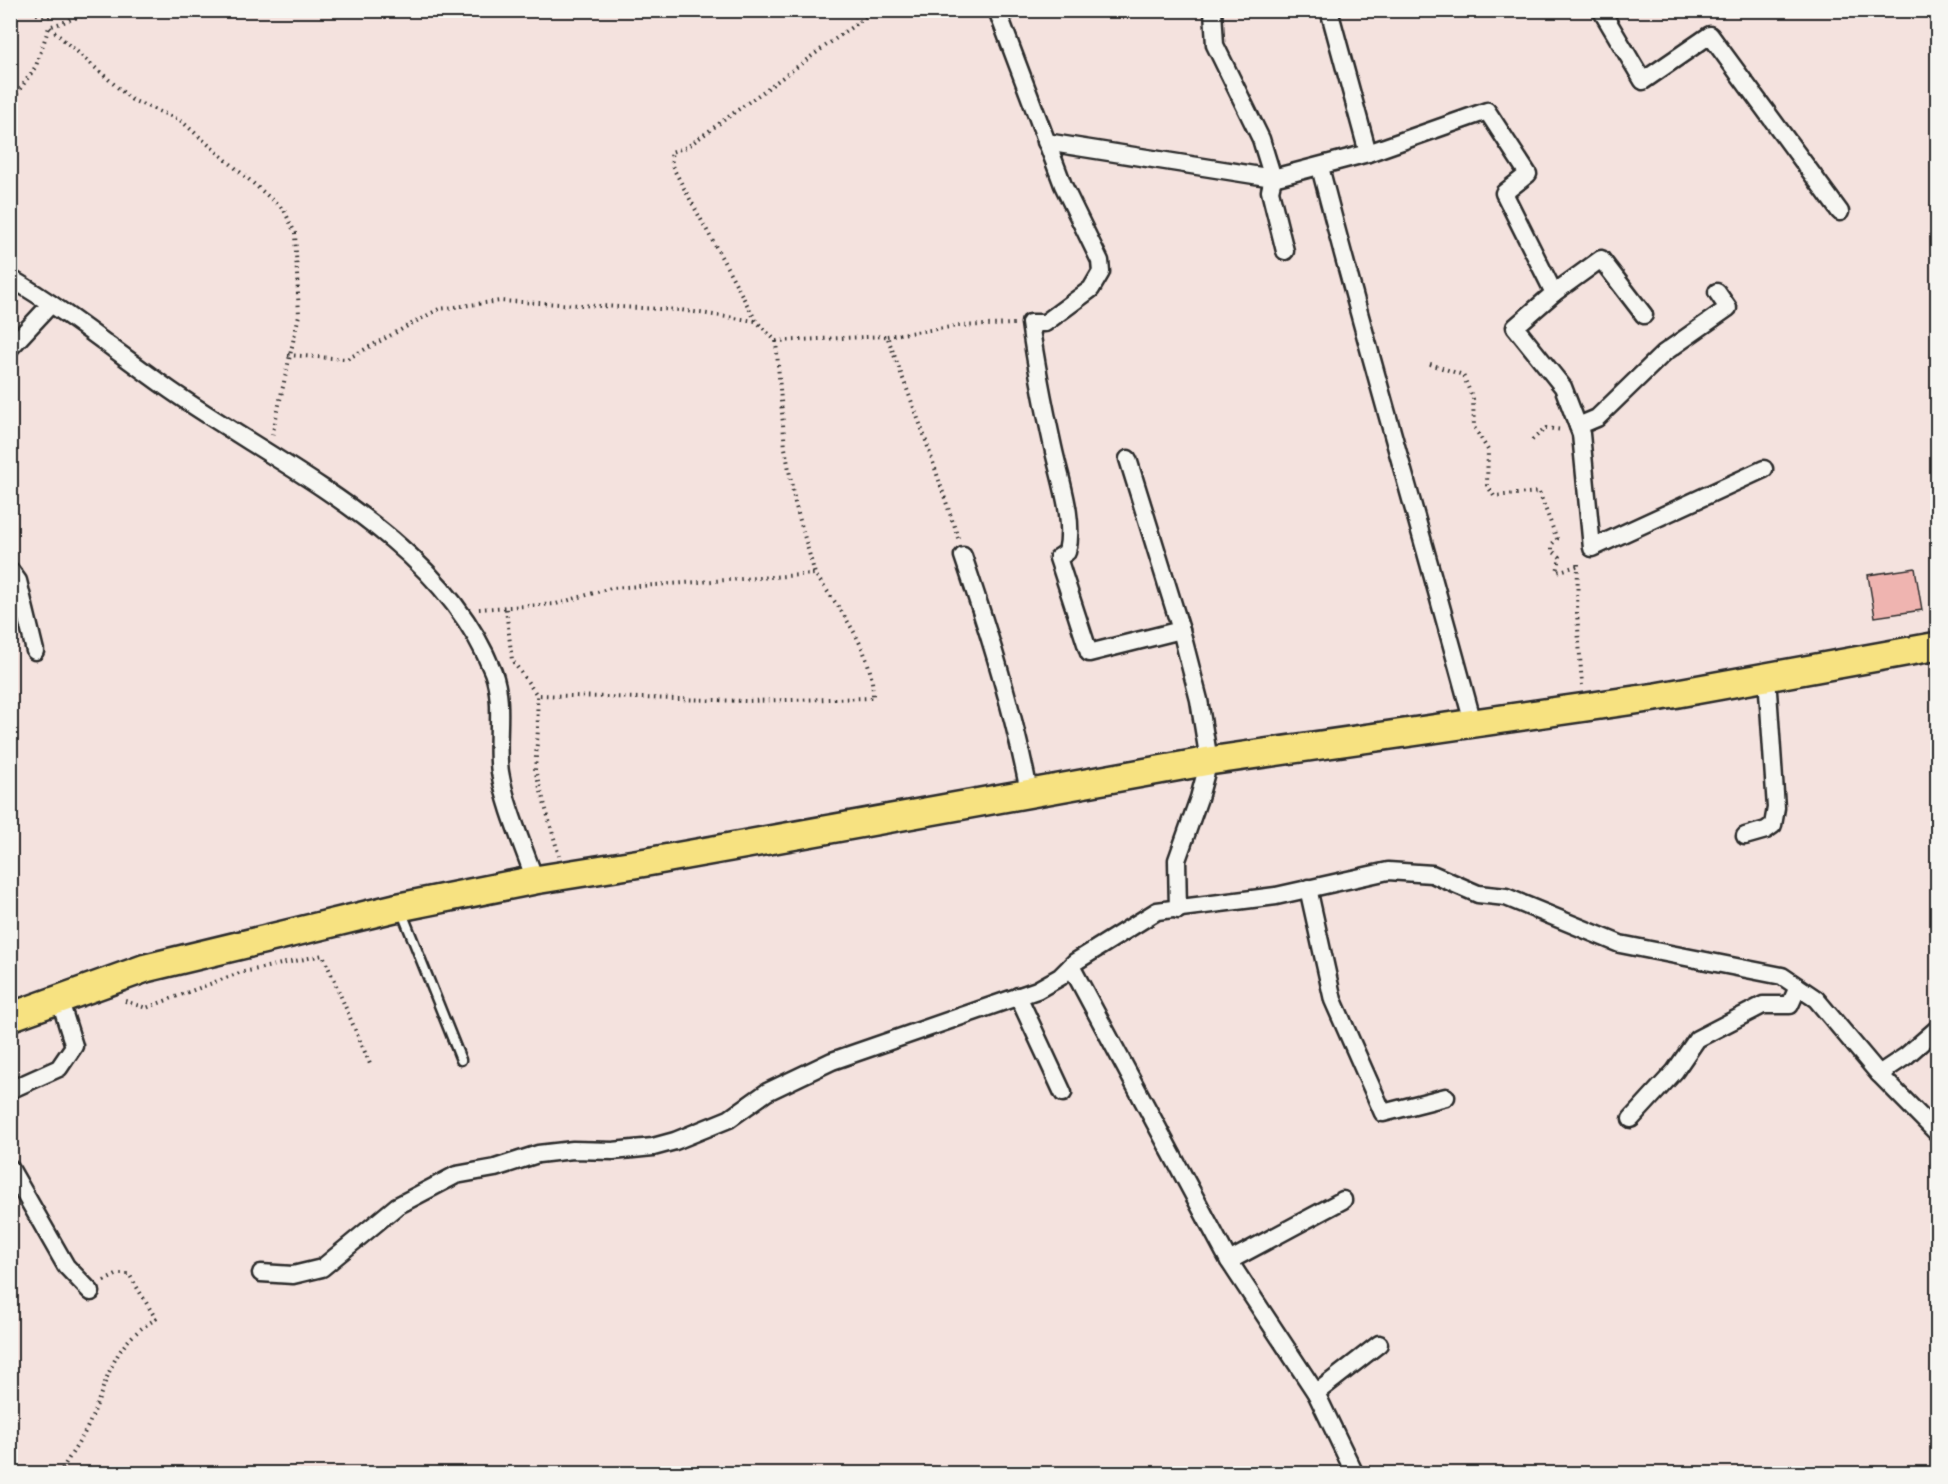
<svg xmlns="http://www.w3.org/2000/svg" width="1948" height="1484" viewBox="0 0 1948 1484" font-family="'Playpen Sans',sans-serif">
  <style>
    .building { fill: #efb4b0; stroke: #2b2b2b; stroke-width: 1.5 }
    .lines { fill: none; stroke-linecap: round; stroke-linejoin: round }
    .service-casing { stroke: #2b2b2b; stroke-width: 13 }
    .minor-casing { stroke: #2b2b2b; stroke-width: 21 }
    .trunk-casing { stroke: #2b2b2b; stroke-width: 32 }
    .path { stroke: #2b2b2b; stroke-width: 4; stroke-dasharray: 1.5 4.5; stroke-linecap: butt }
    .service { stroke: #f6f6f2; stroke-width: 8 }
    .minor { stroke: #f6f6f2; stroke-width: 16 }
    .trunk { stroke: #f7e281; stroke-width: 27 }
  </style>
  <rect width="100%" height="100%" fill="#f4e2de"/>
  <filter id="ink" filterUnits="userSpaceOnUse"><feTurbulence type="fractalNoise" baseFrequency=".0167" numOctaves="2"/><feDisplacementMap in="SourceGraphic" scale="12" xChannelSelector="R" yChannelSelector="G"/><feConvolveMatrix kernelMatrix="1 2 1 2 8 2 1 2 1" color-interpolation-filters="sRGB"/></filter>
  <g filter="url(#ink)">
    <path class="building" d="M1915 568 1922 610 1875 617 1868 575Z"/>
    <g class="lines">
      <defs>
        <path id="service" d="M401 910 461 1060"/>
        <g id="minor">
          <path d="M997 10 1063 185 1100 261 1101 272 1091 289 1045 323H1030C1036 365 1044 406 1053 447 1060 480 1075 519 1067 552L1058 558 1089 653 1181 630"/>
          <path d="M1213 10 1215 45 1261 139 1273 178 1270 191 1285 251"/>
          <path d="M1329 10 1368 153"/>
          <path d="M1601 10 1643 81 1710 35 1840 212"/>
          <path d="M1046 142 1273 178 1368 153 1487 111 1528 174 1504 193 1554 293 1515 327 1563 387 1581 434 1592 548 1764 469"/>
          <path d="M1320 167C1368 353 1423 537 1473 723"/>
          <path d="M10 278C67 311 117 353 170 390 282 468 440 537 493 672 505 704 495 740 500 772 506 808 523 845 535 880"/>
          <path d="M1554 293 1601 259 1644 315"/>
          <path d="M10 348 51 304"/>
          <path d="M1578 426 1597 418 1664 353 1728 308 1717 292"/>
          <path d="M1128 459 1181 630 1199 700 1209 761 1199 798 1177 860 1178 910"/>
          <path d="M963 556C989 633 1014 712 1029 792"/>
          <path d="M10 570 18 581 35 651"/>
          <path d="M1745 836 1766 830 1773 825 1776 808 1767 677"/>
          <path d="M1308 888 1333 1000 1383 1113 1446 1097"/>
          <path d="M1071 966 1229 1261 1316 1393 1355 1474"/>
          <path d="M1018 996 1063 1093"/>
          <path d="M1879 1074 1906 1056 1938 1028"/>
          <path d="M10 1090 59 1068 74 1046 59 998"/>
          <path d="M1631 1119 1675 1071 1697 1039 1763 1005H1790L1798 987"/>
          <path d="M10 1168 66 1266 91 1292"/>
          <path d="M1229 1261 1343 1200"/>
          <path d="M261 1273 293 1275 322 1268 397 1206 456 1175 495 1168 538 1154 573 1150 613 1151 653 1147 675 1141 729 1119 767 1092 832 1061 1037 990 1060 977 1075 962 1157 911 1276 896 1388 871 1432 874 1478 894 1506 897 1620 944 1782 976 1816 999 1879 1074 1938 1134"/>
          <path d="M1316 1393 1379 1344"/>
        </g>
        <path id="trunk" d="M10 1017 146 968 395 908 535 880 647 862 1209 761 1656 697 1938 646"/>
      </defs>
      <use href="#service" class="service-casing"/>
      <use href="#minor" class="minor-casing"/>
      <use href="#trunk" class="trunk-casing"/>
      <g class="path">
        <path d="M32 10C43 20 51 17 63 10"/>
        <path d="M99 10 49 27 132 100 180 120 284 210 295 233 299 315 272 436"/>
        <path d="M875 10 687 147 671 152 672 166 756 321 776 341 887 336 923 432 959 541"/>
        <path d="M10 104 36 66 49 27"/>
        <path d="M887 336 958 326 1014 324"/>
        <path d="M776 341 785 448 795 503 815 574"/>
        <path d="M288 355 347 359 439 309 500 301 680 310 755 321"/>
        <path d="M1430 364 1463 375 1473 399 1474 427 1488 450 1487 485 1494 496 1539 492 1557 539 1552 544V551L1560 557 1557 572 1577 566"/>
        <path d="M1532 440 1546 428 1563 430"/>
        <path d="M1578 564 1577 613 1582 685"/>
        <path d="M479 609 556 604 611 588 815 574C841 611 874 651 873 698L746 701 537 695 538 729 535 770 559 856"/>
        <path d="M506 609 512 660 537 695"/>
        <path d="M125 1001 146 1008 239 973 323 955 370 1064"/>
        <path d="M59 1474C68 1459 78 1445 86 1430 108 1386 107 1346 156 1319L129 1274H118L104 1281"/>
      </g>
      <use href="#service" class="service"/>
      <use href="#minor" class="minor"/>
      <use href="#trunk" class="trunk"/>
    </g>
  </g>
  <rect width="1948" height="1484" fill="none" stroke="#f6f6f2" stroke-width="36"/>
  <rect x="18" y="18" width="1912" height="1448" fill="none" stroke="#2b2b2b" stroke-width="2" filter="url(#ink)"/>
</svg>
